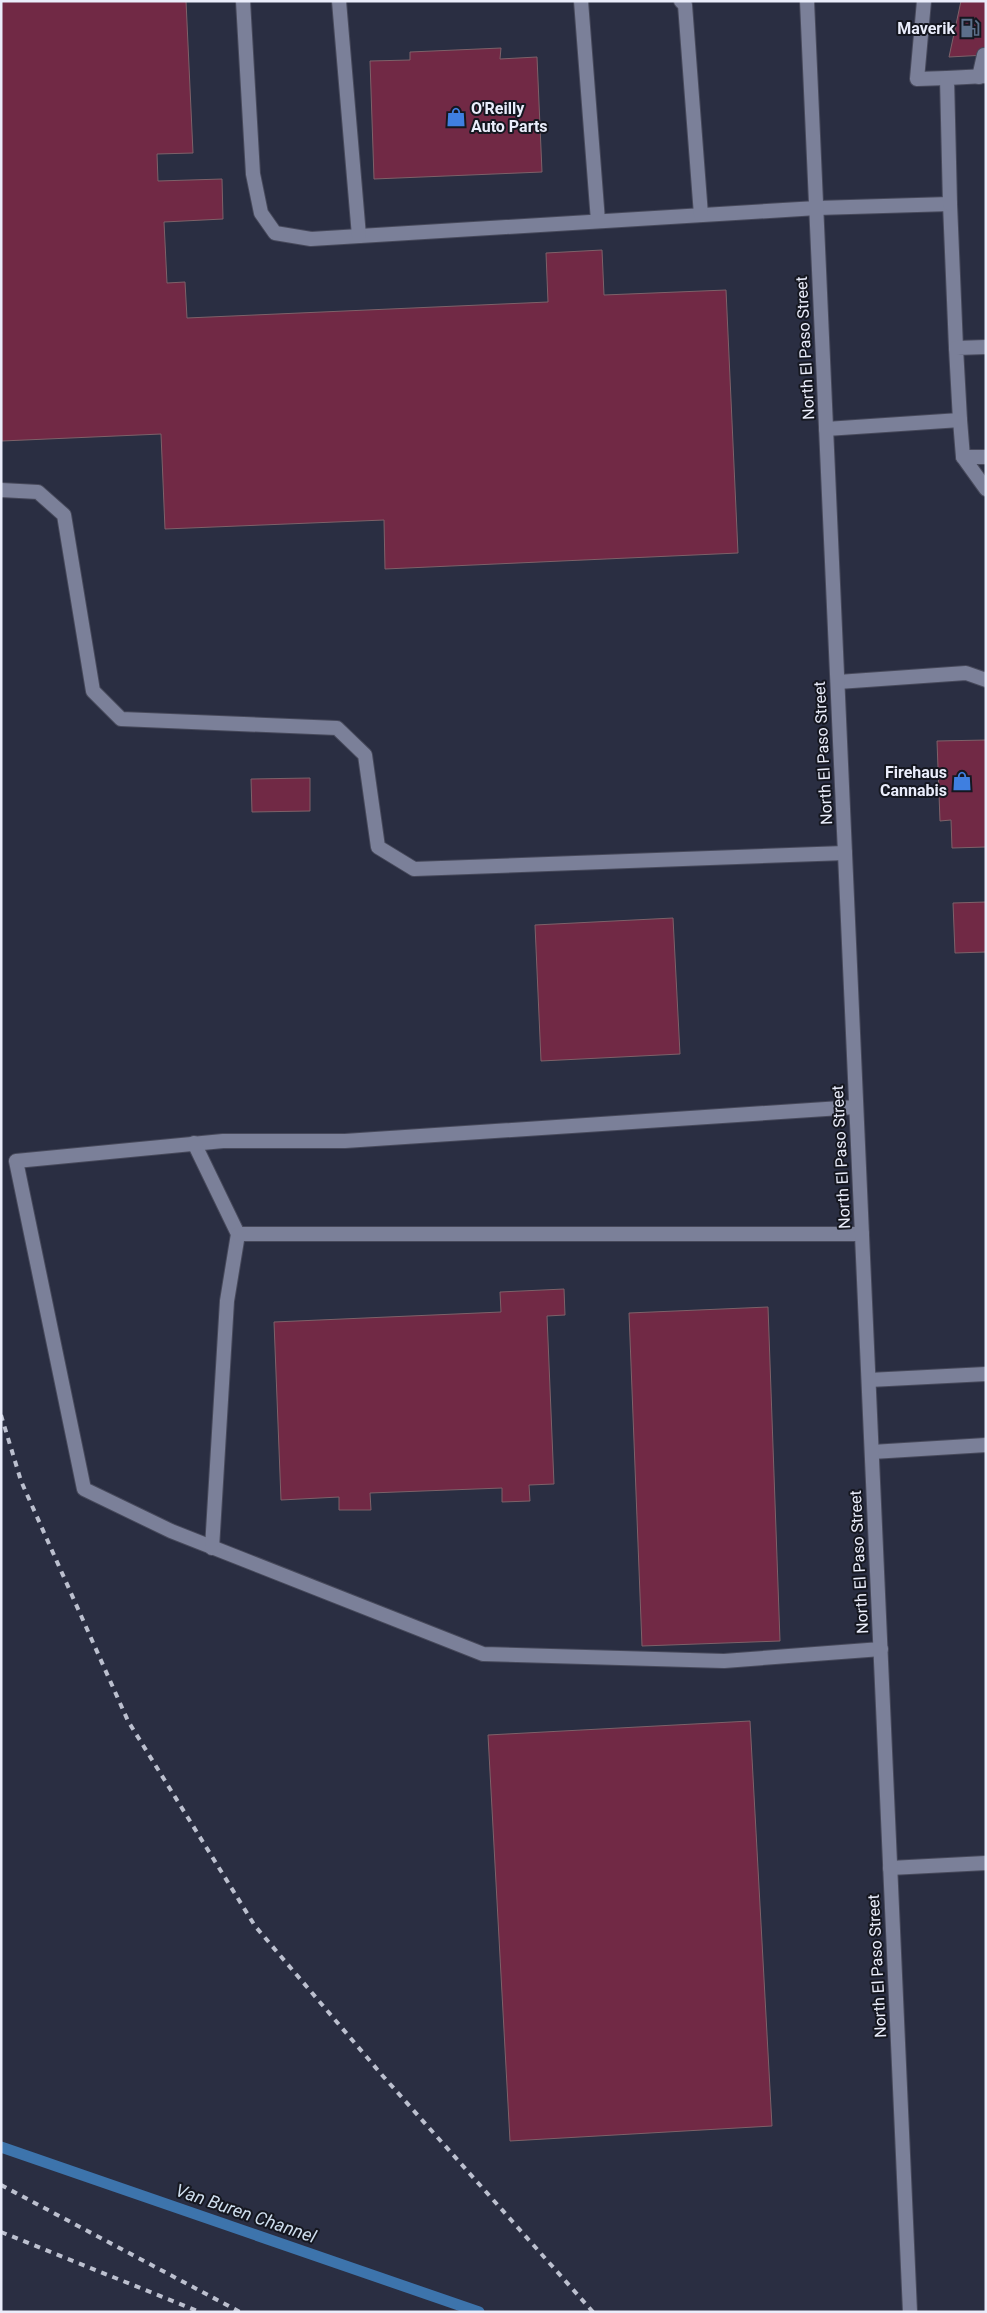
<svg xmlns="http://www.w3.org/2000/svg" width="987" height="2313" viewBox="0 0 987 2313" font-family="Roboto,sans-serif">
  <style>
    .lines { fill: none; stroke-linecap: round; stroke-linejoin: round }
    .stream { stroke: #3d74ac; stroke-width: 11 }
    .building { fill: #712945; stroke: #7d6169 }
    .service-casing { stroke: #47495b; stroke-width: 16 }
    .minor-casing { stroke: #47495b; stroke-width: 16 }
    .service { stroke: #7b8099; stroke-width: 14 }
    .minor { stroke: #7b8099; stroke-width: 14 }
    .rail { stroke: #bcc0cf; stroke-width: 4; stroke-dasharray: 6 6; stroke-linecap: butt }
    .labels { text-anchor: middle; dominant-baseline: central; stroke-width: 4; stroke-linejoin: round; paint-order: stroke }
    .poi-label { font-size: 16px; font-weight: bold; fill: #eaedfb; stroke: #151720; text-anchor: end }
    .street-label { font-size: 16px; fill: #eaedfb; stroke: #151720 }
    .water-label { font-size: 18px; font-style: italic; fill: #cfdeee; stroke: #151720 }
  </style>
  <rect width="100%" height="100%" fill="#2a2e42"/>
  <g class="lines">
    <path class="stream" d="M1 2147 479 2312"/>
  </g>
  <g class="building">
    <path d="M1 1H186L193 153 157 154 158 181 222 179 223 219 164 222 167 283 185 282 187 318 548 302 546 253 602 250 604 295 726 290 738 553 385 569 384 520 165 529 161 434 2 441Z"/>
    <path d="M961 1H986V55L949 57Z"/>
    <path d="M501 48 500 59 537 57 542 172 374 179 370 61 410 60V52Z"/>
    <path d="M986 740V847L952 848 951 820 940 821 937 741Z"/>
    <path d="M310 778V811L252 812 251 779Z"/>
    <path d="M986 902V952L955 953 953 903Z"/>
    <path d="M673 918 680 1054 541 1061 535 925Z"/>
    <path d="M564 1289 565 1315 547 1316 554 1484 529 1485 530 1501 502 1502V1488L370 1493 371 1510H339V1497L281 1500 274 1322 501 1312 500 1292Z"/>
    <path d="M768 1307 780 1641 642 1646 629 1313Z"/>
    <path d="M750 1721 772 2126 510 2141 488 1735Z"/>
  </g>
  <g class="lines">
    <defs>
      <g id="service">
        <path d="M243 1 253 174 261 213 275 233 311 239 817 208 950 204 956 348"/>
        <path d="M339 1 359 236"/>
        <path d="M581 1 598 221"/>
        <path d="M681 1 685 5 701 215"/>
        <path d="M924 1 917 79 947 78"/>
        <path d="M979 77 984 55"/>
        <path d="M950 204 947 78 986 76"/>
        <path d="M960 420 963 457 986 489"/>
        <path d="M826 429 960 420 956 348 986 347"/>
        <path d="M963 457H986"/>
        <path d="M1 490 38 492 64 515 93 691 121 719 337 728 365 755 378 847 414 869 845 853"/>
        <path d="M838 682 966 673 986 680"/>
        <path d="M856 1107 345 1141H223L16 1161 84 1489 171 1531 483 1654 724 1661 881 1649"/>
        <path d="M194 1143 238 1234 227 1301 212 1548"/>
        <path d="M238 1234H862"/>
        <path d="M869 1380 986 1374"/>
        <path d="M872 1452 986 1445"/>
        <path d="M890 1868 986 1863"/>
      </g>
      <path id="minor" d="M807 1 910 2312"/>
    </defs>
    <use href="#service" class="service-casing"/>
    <use href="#minor" class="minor-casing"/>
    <use href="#service" class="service"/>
    <use href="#minor" class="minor"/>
    <g class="rail">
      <path d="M1 1415 21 1481 128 1721 255 1926 382 2075 593 2312"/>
      <path d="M1 2185 240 2312"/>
      <path d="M1 2232 200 2312"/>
    </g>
  </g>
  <defs>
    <symbol id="fuel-bare" viewBox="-9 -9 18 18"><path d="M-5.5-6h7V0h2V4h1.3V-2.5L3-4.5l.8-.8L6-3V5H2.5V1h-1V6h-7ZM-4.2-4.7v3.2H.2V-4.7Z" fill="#5c6f8a" stroke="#151720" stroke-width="2.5" paint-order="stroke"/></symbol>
    <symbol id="shop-bare" viewBox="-9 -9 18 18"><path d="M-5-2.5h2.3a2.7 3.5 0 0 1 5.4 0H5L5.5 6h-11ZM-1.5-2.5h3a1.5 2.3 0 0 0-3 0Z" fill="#3f7fe0" stroke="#151720" stroke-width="2.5" paint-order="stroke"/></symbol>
  </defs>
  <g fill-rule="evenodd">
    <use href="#fuel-bare" x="956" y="14" width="28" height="28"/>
    <use href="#shop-bare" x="442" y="103" width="28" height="28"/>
    <use href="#shop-bare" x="948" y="767" width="28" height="28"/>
  </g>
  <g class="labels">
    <g class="poi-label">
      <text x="955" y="28">Maverik</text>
      <text x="471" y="108" text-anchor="start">O'Reilly<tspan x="471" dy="18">Auto Parts</tspan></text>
      <text x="947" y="772">Firehaus<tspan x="947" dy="18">Cannabis</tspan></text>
    </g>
    <g class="street-label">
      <text transform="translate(805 348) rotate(-93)">North El Paso Street</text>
      <text transform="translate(823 753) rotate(-93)">North El Paso Street</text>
      <text transform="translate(841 1157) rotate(-93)">North El Paso Street</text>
      <text transform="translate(859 1562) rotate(-93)">North El Paso Street</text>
      <text transform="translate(877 1966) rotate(-93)">North El Paso Street</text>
    </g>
    <g class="water-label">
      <text transform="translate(246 2213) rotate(19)">Van Buren Channel</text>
    </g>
  </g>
  <rect width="987" height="2313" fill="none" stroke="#eaedfb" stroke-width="5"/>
</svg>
